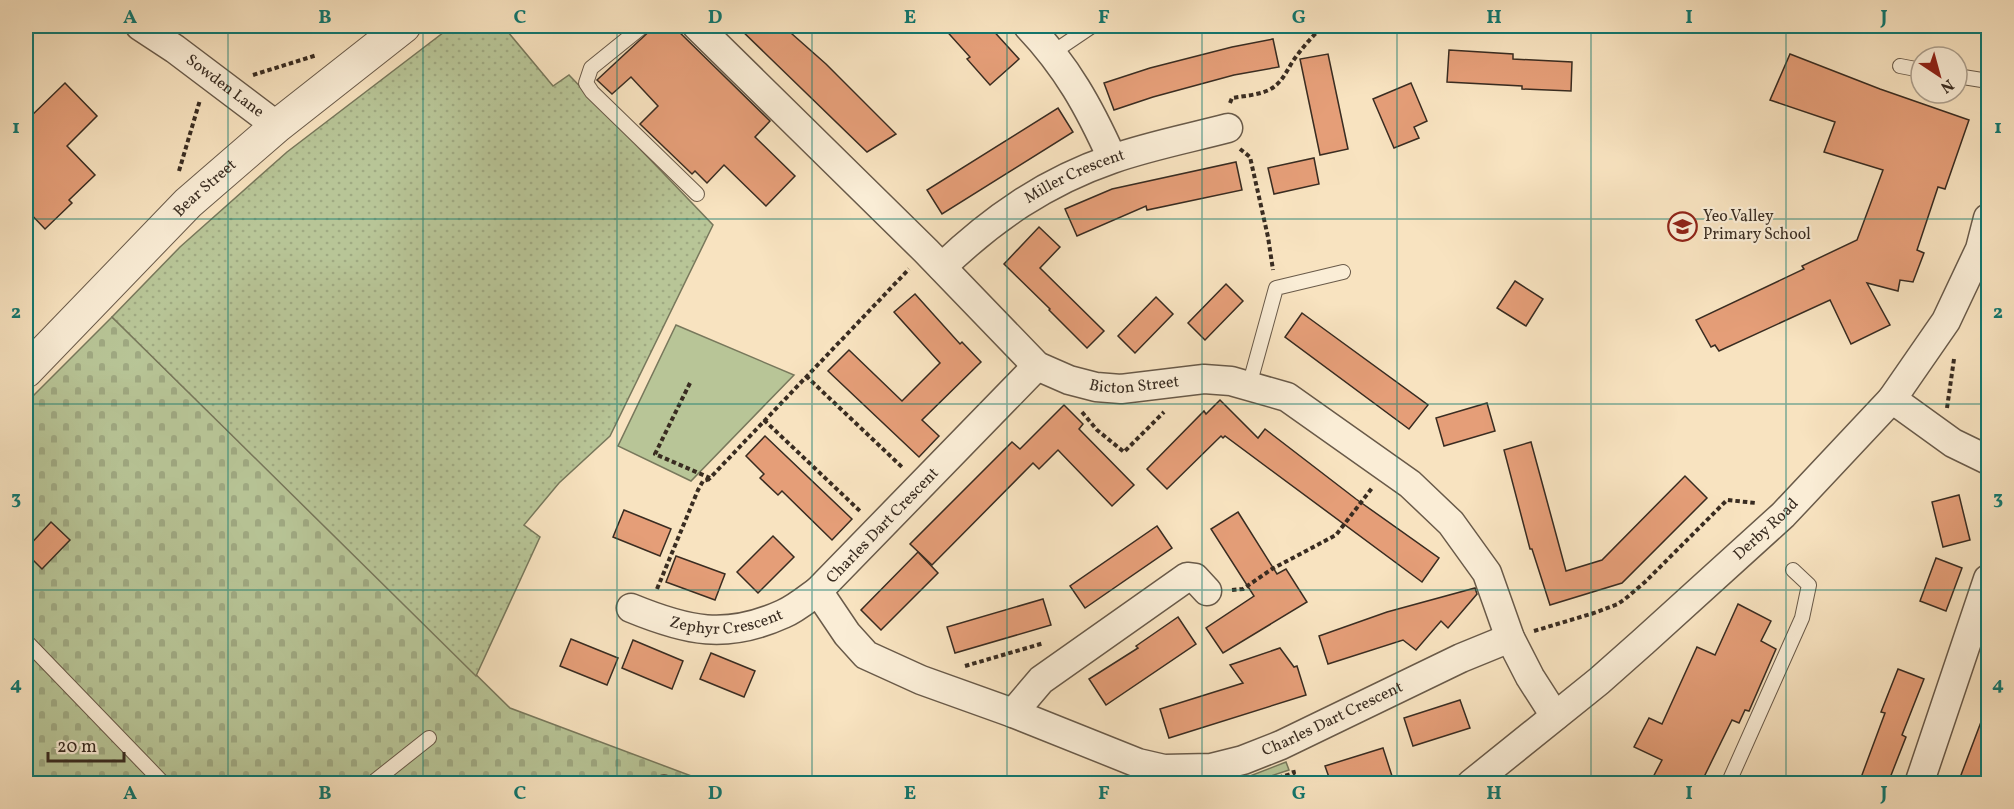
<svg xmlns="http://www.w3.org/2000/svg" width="2014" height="809" viewBox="0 0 2014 809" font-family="Vollkorn,serif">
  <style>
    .green { fill: #b8c597; stroke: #78785c; stroke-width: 1.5 }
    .cemetery { fill: url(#cemetery-stones); stroke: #78785c; stroke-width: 1.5 }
    .garden { fill: url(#garden-dots); stroke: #78785c; stroke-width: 1.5 }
    .building { fill: #e59e78; stroke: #392c21; stroke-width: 1.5 }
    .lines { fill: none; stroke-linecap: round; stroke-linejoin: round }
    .service-casing { stroke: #695a49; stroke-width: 16 }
    .minor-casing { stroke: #695a49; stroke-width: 31 }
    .tertiary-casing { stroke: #695a49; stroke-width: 35 }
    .path { stroke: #392c21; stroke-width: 4; stroke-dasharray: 4.5 3; stroke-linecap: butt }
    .service { stroke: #faedd6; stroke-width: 14 }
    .minor { stroke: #faedd6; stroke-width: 28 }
    .tertiary { stroke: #faedd6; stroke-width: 33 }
    .grid { fill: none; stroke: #0f766e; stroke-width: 1.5; stroke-opacity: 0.55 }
    .labels { text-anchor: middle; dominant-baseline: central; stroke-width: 4.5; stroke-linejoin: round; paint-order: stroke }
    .street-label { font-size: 16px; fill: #392c21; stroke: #faedd6 }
    .poi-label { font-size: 16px; fill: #392c21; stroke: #faedd6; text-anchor: start }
    .neatline { fill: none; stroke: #0f766e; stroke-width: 2 }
    .grid-label { font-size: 20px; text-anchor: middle; font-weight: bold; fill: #0f766e }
  </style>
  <defs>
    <pattern id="cemetery-stones" width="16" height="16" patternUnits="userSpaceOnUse" patternTransform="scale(1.5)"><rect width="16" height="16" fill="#b8c597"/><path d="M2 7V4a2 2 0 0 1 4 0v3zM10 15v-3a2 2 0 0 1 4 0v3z" fill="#9fa982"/></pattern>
    <pattern id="garden-dots" width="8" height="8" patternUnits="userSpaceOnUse" patternTransform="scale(1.5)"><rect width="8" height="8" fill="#b8c597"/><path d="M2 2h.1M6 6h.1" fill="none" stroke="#9fa982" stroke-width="1.8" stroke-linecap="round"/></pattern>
  </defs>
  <rect width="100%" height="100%" fill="#f8e3c0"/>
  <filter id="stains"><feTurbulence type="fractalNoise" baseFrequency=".00333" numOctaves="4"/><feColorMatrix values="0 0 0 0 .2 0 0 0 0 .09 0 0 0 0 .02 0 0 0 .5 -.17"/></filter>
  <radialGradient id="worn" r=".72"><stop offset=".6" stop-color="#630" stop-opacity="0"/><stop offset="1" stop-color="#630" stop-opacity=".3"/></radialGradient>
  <g class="green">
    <path d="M676 325 794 375 691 481 618 446Z"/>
    <path d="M1286 762 1289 770 1249 783H1213L1250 776Z"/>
  </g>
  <path class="cemetery" d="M112 317 510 708 710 783 26 784V403Z"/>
  <path class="garden" d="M452 26H503L553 86 569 75 713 225 610 436 559 483 524 525 540 537 476 676 112 317 180 247 287 152Z"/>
  <g class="building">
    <path d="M655 26H673L770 121 755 137 795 176 766 206 724 165 707 183 695 171 692 174 640 124 658 106 631 77 612 94 597 80Z"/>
    <path d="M737 26H783L826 64 896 134 867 152Z"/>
    <path d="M942 26H989L1019 59 990 85 967 59 970 57Z"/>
    <path d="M1273 39 1279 67 1234 75 1153 97 1114 110 1104 83 1150 68 1232 47Z"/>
    <path d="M1449 50 1513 54V59L1572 62 1571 91 1522 89V86L1447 82Z"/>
    <path d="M1328 54 1348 149 1320 155 1300 59Z"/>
    <path d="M1790 54 1880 89 1969 120 1945 189 1938 187 1917 250 1924 253 1913 282 1900 280 1898 291 1867 283 1890 325 1851 344 1830 300 1719 351 1715 345 1711 347 1696 320 1804 269 1802 266 1857 240 1883 170 1824 152 1835 122 1770 100Z"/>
    <path d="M65 83 97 116 67 146 95 175 69 200 72 203 45 229 26 209V121Z"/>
    <path d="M1411 83 1427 121 1414 127 1419 138 1394 148 1373 99Z"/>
    <path d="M1058 108 1073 132 942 214 927 190Z"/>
    <path d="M1314 158 1319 184 1274 194 1268 168Z"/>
    <path d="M1236 162 1242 190 1147 210 1146 206 1077 236 1065 209 1112 189Z"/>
    <path d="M1039 227 1060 247 1040 268 1104 331 1087 348 1049 310 1050 309 1004 264Z"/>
    <path d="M1515 281 1543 299 1526 326 1497 308Z"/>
    <path d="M1226 284 1243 301 1205 340 1188 323Z"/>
    <path d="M915 294 960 344 962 342 981 362 922 420 939 436 919 457 828 371 849 350 902 401 940 363 894 312Z"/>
    <path d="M1156 297 1173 314 1135 353 1118 336Z"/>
    <path d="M1302 313 1428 405 1409 429 1285 337Z"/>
    <path d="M1220 400 1258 438 1265 429 1356 499 1439 558 1422 582 1225 436 1223 438 1221 436 1167 489 1147 469 1204 411 1206 414Z"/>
    <path d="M1487 403 1495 431 1444 446 1436 418Z"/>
    <path d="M1064 405 1083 424 1079 429 1134 485 1112 506 1058 450 1039 469 1033 463 932 565 910 544 1012 442 1020 449Z"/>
    <path d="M765 436 852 519 832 540 782 491 778 495 760 478 764 474 746 456Z"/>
    <path d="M1531 442 1566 571 1602 560 1685 476 1707 498 1622 583 1550 605 1532 549H1530L1504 450Z"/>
    <path d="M1959 495 1970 540 1943 547 1932 502Z"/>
    <path d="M624 510 671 529 660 556 613 537Z"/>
    <path d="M1238 512 1277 574 1286 569 1307 602 1223 653 1206 628 1254 596 1211 529Z"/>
    <path d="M51 522 70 540 42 569 26 553V549Z"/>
    <path d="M1157 526 1172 548 1085 608 1070 586Z"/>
    <path d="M773 536 794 557 758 593 737 572Z"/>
    <path d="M918 552 938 573 881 630 861 610Z"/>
    <path d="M676 556 725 574 715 600 666 582Z"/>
    <path d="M1936 558 1962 568 1946 611 1920 601Z"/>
    <path d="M1475 588 1477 594 1448 628 1441 621 1416 650 1403 640 1328 664 1319 636 1387 612Z"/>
    <path d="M1043 599 1051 625 955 653 947 627Z"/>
    <path d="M1738 604 1771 621 1761 641 1776 649 1749 711 1745 710 1739 723 1732 720 1701 783H1650L1662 760 1634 747 1649 718 1662 724 1697 647 1715 655Z"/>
    <path d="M1178 617 1196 644 1106 705 1089 679 1138 648 1136 646Z"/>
    <path d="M571 639 618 658 607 685 560 666Z"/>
    <path d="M633 640 683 661 672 689 622 668Z"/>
    <path d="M1280 648 1294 667 1297 666 1306 695 1169 738 1160 709 1243 683 1230 665Z"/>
    <path d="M711 653 755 671 744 697 700 679Z"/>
    <path d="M1898 669 1924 679 1902 735 1906 737 1888 783H1859L1885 713 1881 712Z"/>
    <path d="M1460 700 1470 728 1413 746 1404 718Z"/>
    <path d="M1987 706H1989V783H1958Z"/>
    <path d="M1383 748 1392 776 1369 783H1331L1325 766Z"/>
  </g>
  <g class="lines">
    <defs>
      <g id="service">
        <path d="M643 26 591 68 586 83 592 92 697 194"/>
        <path d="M1052 53 1092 26"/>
        <path d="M1900 66 1921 70"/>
        <path d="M1957 76 1988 81"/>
        <path d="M1249 386 1276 288 1343 272"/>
        <path d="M1988 409V408"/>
        <path d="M26 641 164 784"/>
        <path d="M371 784 429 738"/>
        <path d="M664 784V782"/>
        <path d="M1728 784 1802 618 1809 585 1793 570"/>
      </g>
      <g id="minor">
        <path id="s1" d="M140 26 175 49 277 126"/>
        <path id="s2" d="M697 26 926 251 1037 366 1069 380 1096 387 1121 389 1204 379 1231 381 1287 397 1410 484 1451 523 1487 573 1510 638 1530 677 1555 716"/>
        <path d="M1028 26C1067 67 1089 107 1112 158"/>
        <path id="s3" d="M942 267C992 219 1045 182 1112 159 1149 146 1190 138 1228 128"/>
        <path id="s4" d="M1037 366 818 591 847 634 866 655 921 680 1013 713 1138 763 1164 769 1211 768 1243 760 1281 745 1461 658 1510 638"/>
        <path d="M1892 399 1953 443 1988 460"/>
        <path id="s5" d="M631 608C687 631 726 640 783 614 795 609 807 599 818 591"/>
        <path d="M1013 713 1041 680 1187 577 1195 578 1207 591"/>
        <path id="s6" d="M1471 784 1599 681 1643 642 1783 515 1892 399 1946 321 1980 249 1988 218"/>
        <path d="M1919 784 1988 579"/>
      </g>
      <g id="tertiary">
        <path id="s7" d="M26 371 188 203 277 126 404 26"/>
      </g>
    </defs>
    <use href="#service" class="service-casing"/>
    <use href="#minor" class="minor-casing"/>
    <use href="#tertiary" class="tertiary-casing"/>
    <g class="path">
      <path d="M253 75 317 55"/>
      <path d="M1230 103 1232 98C1244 96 1258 95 1269 90 1282 83 1286 72 1293 61 1302 48 1312 36 1324 26"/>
      <path d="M1240 149 1250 157 1268 237 1273 270"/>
      <path d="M179 171 200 100"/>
      <path d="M806 376 903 468"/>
      <path d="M690 383 655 454 710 478 909 269"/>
      <path d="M1947 408 1954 359"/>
      <path d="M1082 412 1097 430 1124 452 1164 412"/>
      <path d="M764 420 861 512"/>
      <path d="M657 589 698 490 703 481 710 479"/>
      <path d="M1232 590 1243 589 1272 569 1336 535 1372 488"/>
      <path d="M1534 631 1594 613 1618 604 1625 599 1645 582 1727 500 1756 503"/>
      <path d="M965 666 1044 643"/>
      <path d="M1271 780 1294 773 1293 769"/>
    </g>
    <use href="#service" class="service"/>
    <use href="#minor" class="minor"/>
    <use href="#tertiary" class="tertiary"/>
  </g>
  <path class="grid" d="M228 26V784M423 26V784M617 26V784M812 26V784M1007 26V784M1202 26V784M1397 26V784M1591 26V784M1786 26V784M26 219H1988M26 404H1988M26 590H1988"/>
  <defs>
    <symbol id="school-ring" viewBox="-11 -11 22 22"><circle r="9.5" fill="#faedd6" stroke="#8f2418" stroke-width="1.5"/><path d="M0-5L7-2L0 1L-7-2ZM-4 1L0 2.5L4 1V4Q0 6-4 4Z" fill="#8f2418"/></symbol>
  </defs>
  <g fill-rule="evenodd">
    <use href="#school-ring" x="1666" y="210" width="33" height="33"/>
  </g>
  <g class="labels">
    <g class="street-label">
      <text stroke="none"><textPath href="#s1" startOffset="104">Sowden Lane</textPath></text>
      <text stroke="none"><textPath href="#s3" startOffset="162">Miller Crescent</textPath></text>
      <text stroke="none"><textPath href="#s7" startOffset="256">Bear Street</textPath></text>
      <text stroke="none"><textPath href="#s2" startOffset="582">Bicton Street</textPath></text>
      <text transform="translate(883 526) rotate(-46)">Charles Dart Crescent</text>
      <text stroke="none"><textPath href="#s6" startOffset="390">Derby Road</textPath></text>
      <text stroke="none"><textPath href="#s5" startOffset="99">Zephyr Crescent</textPath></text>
      <text stroke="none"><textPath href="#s4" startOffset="892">Charles Dart Crescent</textPath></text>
    </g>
    <g class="poi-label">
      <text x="1703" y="217">Yeo Valley<tspan x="1703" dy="18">Primary School</tspan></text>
    </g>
  </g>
  <rect width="2014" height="809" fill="none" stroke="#f8e3c0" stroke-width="66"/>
  <g transform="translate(1939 75) rotate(144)"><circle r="28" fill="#faedd6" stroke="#ada08e" stroke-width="1.5"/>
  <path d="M0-4.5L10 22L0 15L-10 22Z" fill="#8f2418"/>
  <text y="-9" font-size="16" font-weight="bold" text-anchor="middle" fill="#392c21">N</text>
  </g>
  <path d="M48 752v9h76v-9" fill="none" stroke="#392c21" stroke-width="3"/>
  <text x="57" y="752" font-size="18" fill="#392c21" stroke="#faedd6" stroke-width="4.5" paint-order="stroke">20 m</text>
  <rect x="33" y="33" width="1948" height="743" class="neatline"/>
  <g class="grid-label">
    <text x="130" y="23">A</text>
    <text x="325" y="23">B</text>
    <text x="520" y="23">C</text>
    <text x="715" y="23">D</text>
    <text x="910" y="23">E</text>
    <text x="1104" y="23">F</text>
    <text x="1299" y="23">G</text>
    <text x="1494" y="23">H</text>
    <text x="1689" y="23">I</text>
    <text x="1884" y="23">J</text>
    <text x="16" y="133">1</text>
    <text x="1998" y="133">1</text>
    <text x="16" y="318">2</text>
    <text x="1998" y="318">2</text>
    <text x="16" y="504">3</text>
    <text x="1998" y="504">3</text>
    <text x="16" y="690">4</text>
    <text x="1998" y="690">4</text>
    <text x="130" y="799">A</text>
    <text x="325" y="799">B</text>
    <text x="520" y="799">C</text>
    <text x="715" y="799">D</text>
    <text x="910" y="799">E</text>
    <text x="1104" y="799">F</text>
    <text x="1299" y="799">G</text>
    <text x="1494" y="799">H</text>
    <text x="1689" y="799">I</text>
    <text x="1884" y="799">J</text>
  </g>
  <rect width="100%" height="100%" filter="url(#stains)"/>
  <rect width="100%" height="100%" fill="url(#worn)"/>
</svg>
